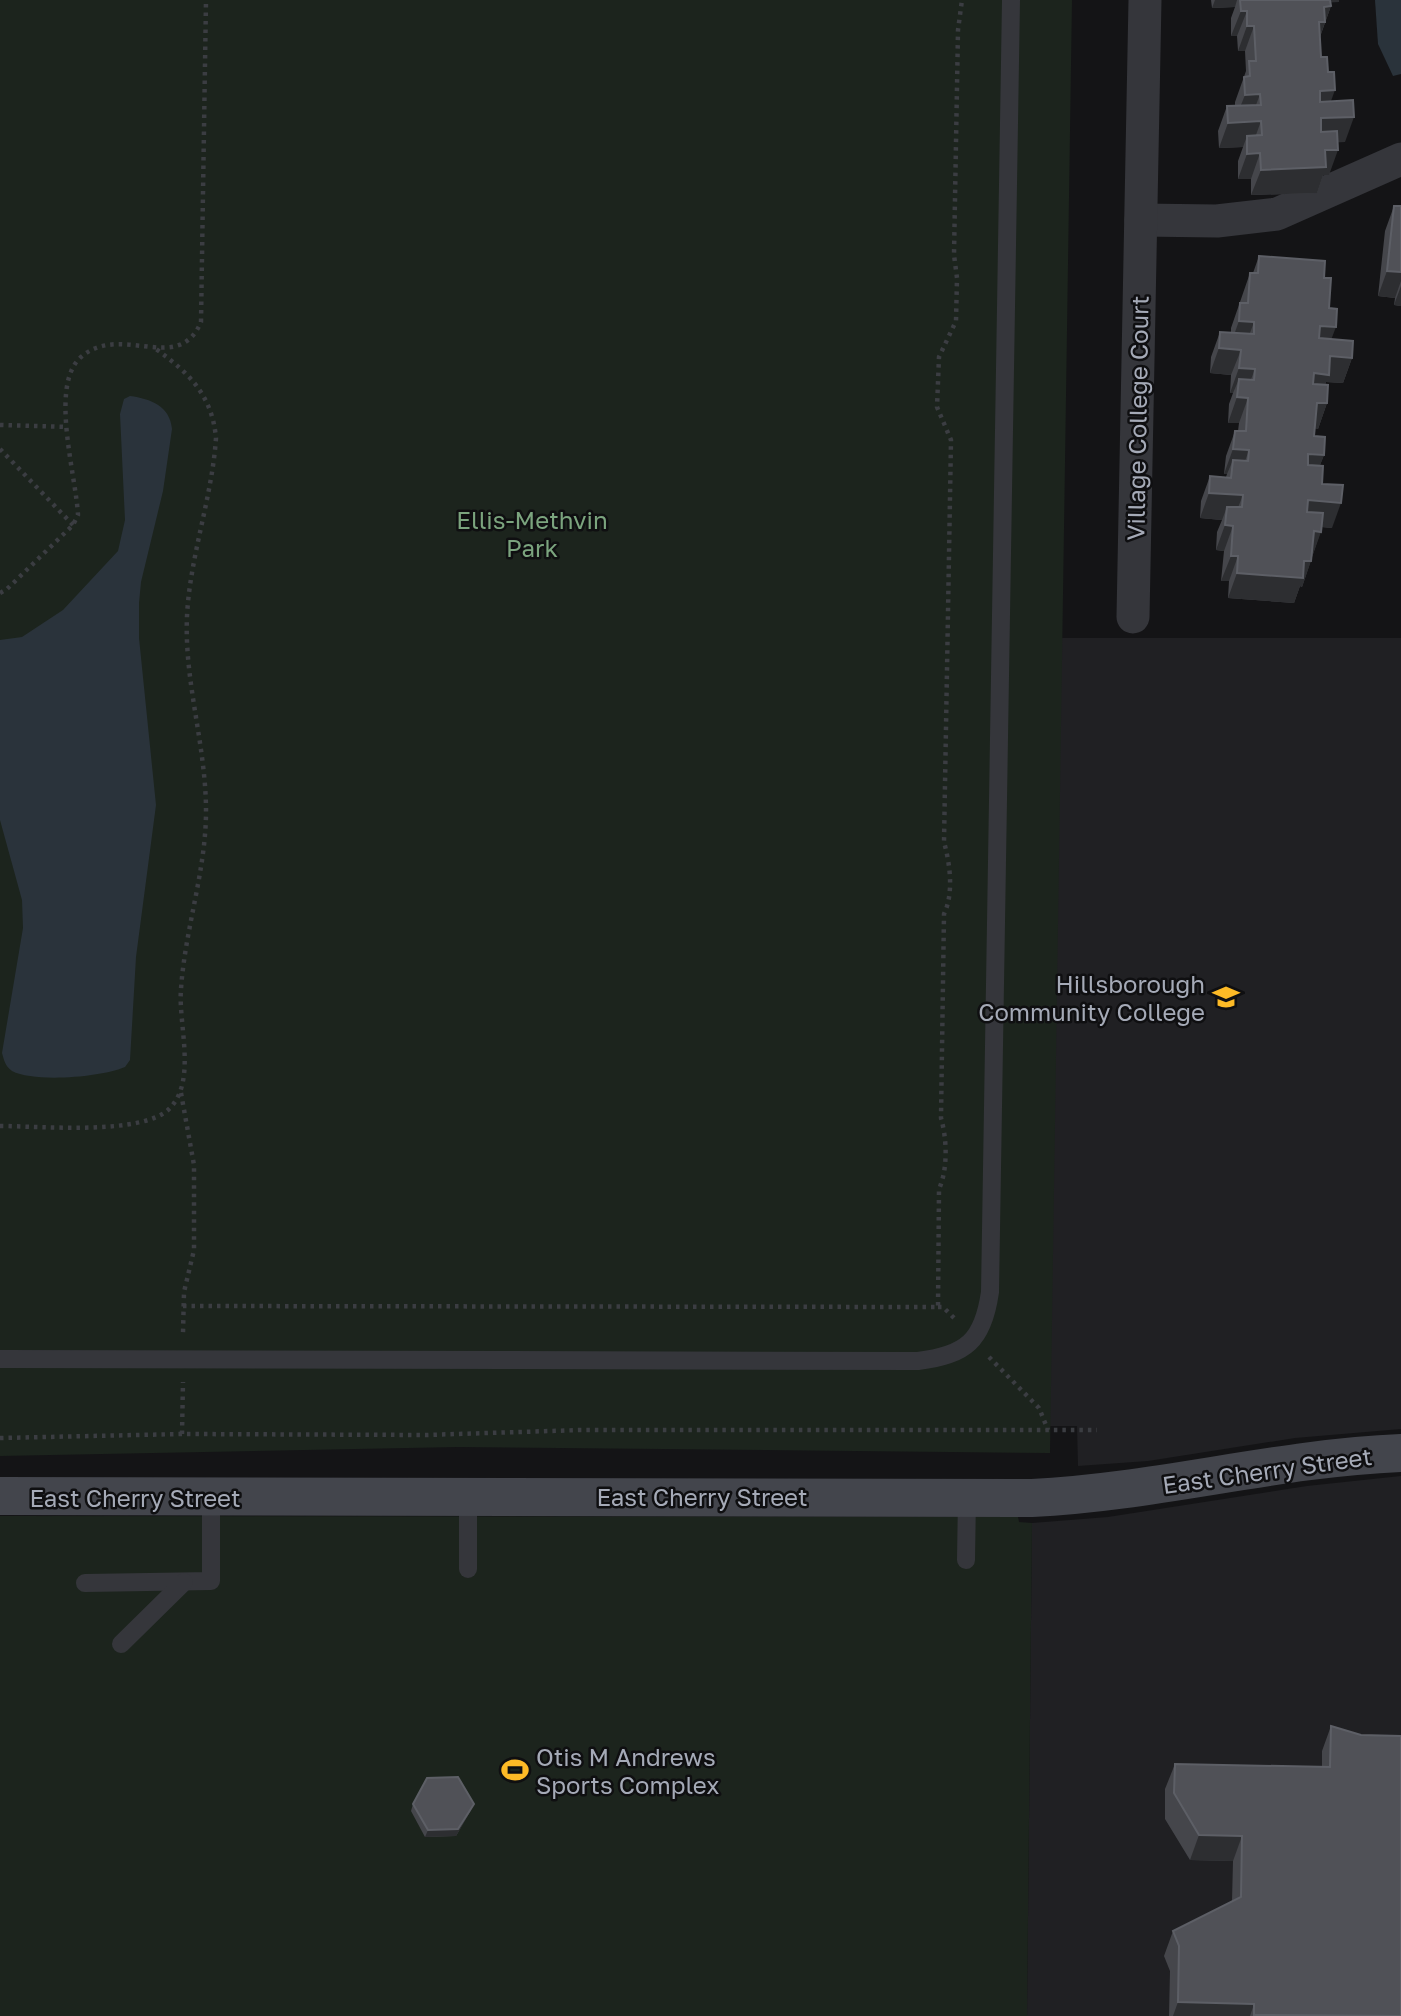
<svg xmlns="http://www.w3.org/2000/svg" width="1401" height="2016" viewBox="0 0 1401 2016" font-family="'Golos Text',sans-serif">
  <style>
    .built { fill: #202023 }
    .green { fill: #1c241d }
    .water { fill: #2a333b }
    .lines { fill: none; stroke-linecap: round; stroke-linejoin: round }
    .path { stroke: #3b3d42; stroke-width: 4.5; stroke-dasharray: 3.5 5; stroke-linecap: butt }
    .lane { stroke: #35363b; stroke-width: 18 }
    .street { stroke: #35363b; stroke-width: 33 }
    .secondary { stroke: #43454c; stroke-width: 38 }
    .wall { fill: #45464b }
    .shaded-wall { fill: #2d2e31 }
    .building { fill: #505157; stroke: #5d5f66; stroke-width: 2 }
    .labels { text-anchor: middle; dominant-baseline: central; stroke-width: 5; stroke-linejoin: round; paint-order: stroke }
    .street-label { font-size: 24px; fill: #a5aab7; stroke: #0f0f11 }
    .park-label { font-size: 24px; fill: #7ba47e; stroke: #0f0f11 }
    .poi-label { font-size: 24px; fill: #a5aab7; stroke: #0f0f11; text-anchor: end }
  </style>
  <rect width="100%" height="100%" fill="#141416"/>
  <g class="built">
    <path d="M1056 638H1401V1429L1295 1438 1148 1461 1078 1466 1077 1426H1050L1045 1355Z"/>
    <path d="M1401 1476V2016H1027L1032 1523 1108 1517 1307 1486Z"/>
  </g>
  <g class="green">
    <path d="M0 0H1072L1050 1453 458 1447 0 1456Z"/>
    <path d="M0 1516 1018 1517 1019 1522 1032 1523 1027 2016H0Z"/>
  </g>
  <g class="water">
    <path d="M1375 0H1401V74L1393 76 1378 44Z"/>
    <path d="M130 396C151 399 170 406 172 429L163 491 141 582 139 603V638L156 805 136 957 130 1060 125 1067C102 1077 35 1083 12 1071 5 1066 4 1060 2 1053L23 928 22 900 0 820V640L22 637 63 610 118 551 125 520 120 414 124 399Z"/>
  </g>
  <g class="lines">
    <g class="path">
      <path d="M0 425 68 427"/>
      <path d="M0 449 73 525"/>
      <path d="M0 593 7 589 73 525 78 515C76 475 49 385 81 357 122 322 178 376 201 322L206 0"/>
      <path d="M181 1093 194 1165V1250L184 1292 183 1333"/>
      <path d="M0 1126C40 1126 144 1136 170 1108 197 1080 178 1024 181 989 185 929 206 871 206 811 206 745 184 682 187 616 190 556 212 498 216 438 212 395 189 373 156 349"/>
      <path d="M183 1306 938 1307 939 1189C948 1169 947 1139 941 1118L944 914C954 893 950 864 944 842L951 440 937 407 939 357 956 321 957 278 954 255 958 30 962 0"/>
      <path d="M938 1307H943L956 1320"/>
      <path d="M989 1357 1039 1408 1048 1430"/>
      <path d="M182 1434 183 1382"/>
      <path d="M0 1438 182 1434 426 1435 581 1430H1097"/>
    </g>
    <g class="lane">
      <path d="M0 1359 918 1361C966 1355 983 1341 990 1292L1011 0"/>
      <path d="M966 1560 967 1497"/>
      <path d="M468 1569V1496"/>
      <path d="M85 1583 211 1581V1497"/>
      <path d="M121 1644 184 1582"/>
    </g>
    <g class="street">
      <path d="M1141 220 1217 221 1277 214 1401 159"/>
      <path d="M1133 617 1145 0"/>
    </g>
    <path class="secondary" d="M0 1496 1032 1498C1156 1492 1277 1458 1401 1453"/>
  </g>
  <g class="wall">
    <path d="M1211 0H1339V2H1331V6L1320 37 1321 57 1328 72 1331 101 1345 142H1337L1329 175H1323L1317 193 1251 195V179H1238V161L1243 147 1219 148 1218 131 1227 106H1235V102L1246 71 1245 51H1238L1237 36H1231V18L1235 7 1212 8Z"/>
    <path d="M1394 206H1401V306L1394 305 1395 298 1378 296 1385 231Z"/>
    <path d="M1259 256 1324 278 1329 308 1331 339 1352 358 1343 383 1326 382 1325 385 1327 403 1318 429 1315 428 1314 436 1324 455 1320 465 1322 484 1332 528 1322 527 1302 587 1300 586 1294 603 1228 598 1229 581H1221L1224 551 1216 550 1217 532 1222 520 1200 518 1201 501 1210 476 1226 477 1227 474H1224L1226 456 1235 431H1238L1239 423H1228L1229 404 1233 393H1230L1231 375 1210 373 1211 357 1220 332H1231V328L1250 273H1253Z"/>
    <path d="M1331 1726 1401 2016H1169L1170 1971 1164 1956 1173 1931 1232 1901 1233 1861 1190 1860 1165 1819V1789L1175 1764 1322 1767V1751Z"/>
    <path d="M413 1804 471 1810 456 1836 425 1837 411 1811Z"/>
  </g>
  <g class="shaded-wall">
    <path d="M1215 0H1237L1235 7 1212 8Z"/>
    <path d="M1306 0H1339V2L1305 4Z"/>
    <path d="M1331 6 1316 47H1310L1324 7Z"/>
    <path d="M1241 11H1247L1237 36H1231Z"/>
    <path d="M1247 26H1254L1245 51H1238Z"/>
    <path d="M1335 90 1326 115 1310 116 1320 91Z"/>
    <path d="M1260 94 1251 119 1235 120 1245 95Z"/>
    <path d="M1354 117 1345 142 1311 144 1321 118Z"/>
    <path d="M1261 121 1252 146 1247 136 1243 147 1219 148 1228 123Z"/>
    <path d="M1325 150H1338L1329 175H1323L1317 193 1251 195 1261 170Z"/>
    <path d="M1260 153 1251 179H1238L1247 154Z"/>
    <path d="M1387 271 1401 272V281L1395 298 1378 296Z"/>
    <path d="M1401 286V306L1394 305Z"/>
    <path d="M1239 321 1254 322 1245 347 1230 346Z"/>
    <path d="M1320 326 1336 327 1326 353 1311 351Z"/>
    <path d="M1219 348 1241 350 1231 375 1210 373Z"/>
    <path d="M1330 356 1352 358 1343 383 1326 382 1320 400 1305 398 1314 373Z"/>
    <path d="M1239 368 1255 369 1245 395 1239 379 1233 393H1230Z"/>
    <path d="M1237 397 1248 398 1239 423H1228Z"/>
    <path d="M1317 403H1327L1318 429 1307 428Z"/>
    <path d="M1233 449 1249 450 1240 475 1233 460 1227 474H1224Z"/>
    <path d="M1308 454 1324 455 1314 480 1299 479Z"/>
    <path d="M1209 493 1243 495 1233 520 1227 507 1222 520 1200 518Z"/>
    <path d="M1308 500 1341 503 1332 528 1299 525Z"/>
    <path d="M1225 525 1233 526 1224 551 1216 550Z"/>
    <path d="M1314 531 1321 532 1312 557Z"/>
    <path d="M1231 556H1238L1229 581H1221Z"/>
    <path d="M1304 561H1311L1302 587 1300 586 1294 603 1228 598 1237 573Z"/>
    <path d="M474 1804 471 1810 456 1836 425 1837 428 1830Z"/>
    <path d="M1199 1835 1242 1836 1233 1861 1190 1860Z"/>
    <path d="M1178 2002 1254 2004 1250 2016H1173Z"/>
    <path d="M1254 2015 1340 2016H1254Z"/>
  </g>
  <g class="building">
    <path d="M1240 0H1330L1331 6 1324 7 1325 22H1319L1321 57H1327L1328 72H1334L1335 90 1320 91V102L1353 100 1354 117 1321 118V132L1337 131 1338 150H1325L1326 167 1261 170 1260 153 1247 154V136L1262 135 1261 121 1228 123 1227 106 1261 105 1260 94 1245 95 1244 77 1250 76 1249 61H1256L1254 26H1247V11H1241Z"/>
    <path d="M1394 206H1401V272L1387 271Z"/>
    <path d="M1259 256 1325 261 1324 278H1331L1329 308 1337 309 1336 327 1320 326 1319 338 1353 341 1352 358 1330 356 1329 375 1314 373 1313 384 1328 385 1327 403H1317L1314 436 1325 437 1324 455 1308 454V465L1323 466 1322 484 1343 485 1341 503 1308 500 1307 512 1323 513 1321 532 1314 531 1311 561H1304L1303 578 1237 573 1238 556H1231L1233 526 1225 525 1227 507H1242L1243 495 1209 493 1210 476 1231 478 1233 460 1248 461 1249 450 1233 449 1235 431H1246L1248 398 1237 397 1239 379 1254 380 1255 369 1239 368 1241 350 1219 348 1220 332 1254 334V322L1239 321 1240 303H1248L1250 273H1258Z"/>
    <path d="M1331 1726 1361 1735 1401 1736V2016L1254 2015V2004L1178 2002 1179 1946 1173 1931 1241 1897 1242 1836 1199 1835 1174 1793 1175 1764 1330 1767Z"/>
    <path d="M458 1777 474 1804 458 1829 428 1830 413 1804 427 1778Z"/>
  </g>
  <defs>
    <symbol id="university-bare" viewBox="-9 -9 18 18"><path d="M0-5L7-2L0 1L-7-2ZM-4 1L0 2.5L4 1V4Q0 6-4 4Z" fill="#fdba26" stroke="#0f0f11" stroke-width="2.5" paint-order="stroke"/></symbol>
    <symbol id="stadium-bare" viewBox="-9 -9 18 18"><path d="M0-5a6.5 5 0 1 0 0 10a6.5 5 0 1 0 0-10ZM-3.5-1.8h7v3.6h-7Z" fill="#fdba26" stroke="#0f0f11" stroke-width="2.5" paint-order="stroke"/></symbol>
  </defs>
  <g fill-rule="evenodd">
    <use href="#university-bare" x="1207" y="978" width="38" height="38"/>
    <use href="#stadium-bare" x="496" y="1751" width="38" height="38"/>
  </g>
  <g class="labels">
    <g class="street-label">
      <text transform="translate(1137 418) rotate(-89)">Village College Court</text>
      <text transform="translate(1267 1470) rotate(-8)">East Cherry Street</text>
      <text x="702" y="1496">East Cherry Street</text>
      <text x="135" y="1497">East Cherry Street</text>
    </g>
    <g class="park-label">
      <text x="532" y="519">Ellis-Methvin<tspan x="532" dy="28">Park</tspan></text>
    </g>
    <g class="poi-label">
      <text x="1205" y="983">Hillsborough<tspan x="1205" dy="28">Community College</tspan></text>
      <text x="536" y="1756" text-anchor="start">Otis M Andrews<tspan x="536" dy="28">Sports Complex</tspan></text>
    </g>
  </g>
</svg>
